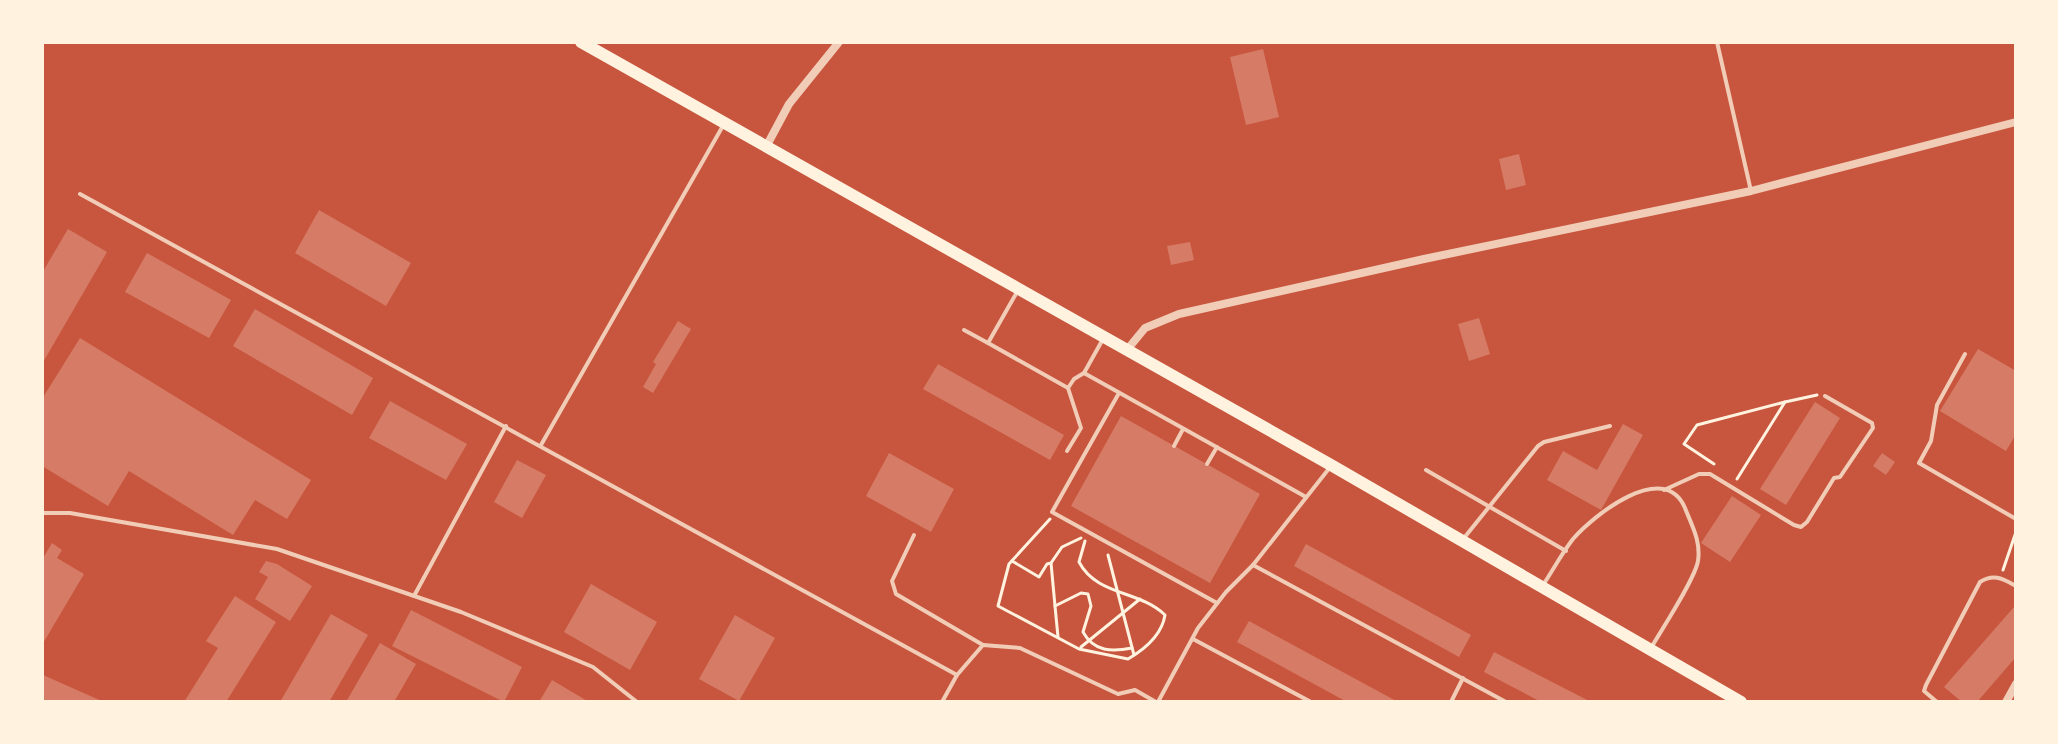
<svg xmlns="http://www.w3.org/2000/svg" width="2058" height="744" viewBox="0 0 2058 744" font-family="'IBM Plex Serif',serif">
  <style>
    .building { fill: #d67c66 }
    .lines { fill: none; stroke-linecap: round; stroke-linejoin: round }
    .path { stroke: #fff3e0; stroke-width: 3 }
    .service { stroke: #f1ccb7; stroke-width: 4 }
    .minor { stroke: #f1ccb7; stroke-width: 8 }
    .primary { stroke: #fff3e0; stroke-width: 12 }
  </style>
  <rect width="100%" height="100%" fill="#c8553d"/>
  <g class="building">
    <path d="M1263 49 1279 117 1246 125 1230 57Z"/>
    <path d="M1519 154 1526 185 1506 190 1499 159Z"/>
    <path d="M319 210 411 263 386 306 295 253Z"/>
    <path d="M68 229 107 252 42 364V273Z"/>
    <path d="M1190 242 1194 260 1171 265 1167 246Z"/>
    <path d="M147 253 231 300 209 338 125 292Z"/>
    <path d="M255 309 373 378 352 415 233 346Z"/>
    <path d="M1479 318 1490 354 1469 361 1458 324Z"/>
    <path d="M678 321 691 329 653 393 643 387 656 364 653 362Z"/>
    <path d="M80 338 311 480 287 519 255 500 233 535 129 471 108 506 42 466V399Z"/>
    <path d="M1978 349 2016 371V434L2006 451 1940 411Z"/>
    <path d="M938 364 1064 435 1050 460 923 389Z"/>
    <path d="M390 401 467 444 446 480 369 438Z"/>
    <path d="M1815 402 1840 418 1786 505 1760 489Z"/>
    <path d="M1121 416 1260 494 1210 583 1071 506Z"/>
    <path d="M1623 424 1643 435 1601 510 1547 480 1563 451 1597 470Z"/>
    <path d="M889 453 954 489 931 532 866 496Z"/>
    <path d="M1882 453 1895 462 1886 475 1873 466Z"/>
    <path d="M517 460 546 475 522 518 494 502Z"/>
    <path d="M1732 496 1761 515 1730 562 1701 543Z"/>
    <path d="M52 543 62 550 57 558 84 574 42 645V560Z"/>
    <path d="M1306 544 1471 635 1459 657 1294 566Z"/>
    <path d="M266 561 277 564 312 586 290 621 255 599 268 577 259 572Z"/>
    <path d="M591 584 657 622 630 670 564 632Z"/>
    <path d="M235 596 276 622 226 702H184L218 648 206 641Z"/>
    <path d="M2014 607 2016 609V657L1977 702H1962L1944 687Z"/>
    <path d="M411 610 522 667 504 702 392 646Z"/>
    <path d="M331 614 368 635 329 702H280Z"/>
    <path d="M735 615 775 638 739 701 699 679Z"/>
    <path d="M1249 621 1398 702H1347L1237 642Z"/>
    <path d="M380 643 416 664 394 702H346Z"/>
    <path d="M1494 652 1591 702H1541L1484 672Z"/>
    <path d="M43 675 104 702H42Z"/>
    <path d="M552 680 589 702H539Z"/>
  </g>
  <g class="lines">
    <g class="path">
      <path d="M1714 464 1684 444 1697 425 1785 402"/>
      <path d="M1737 479 1785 402 1817 395"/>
      <path d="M1050 519 1009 564 998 606 1079 649 1128 659C1145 649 1162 635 1165 615 1139 590 1097 596 1079 562L1085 541"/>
      <path d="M1108 555 1134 655"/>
      <path d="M1012 561 1039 577 1047 564 1051 563"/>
      <path d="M2003 570 2016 532"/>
      <path d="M1055 606 1051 563 1062 547 1081 538"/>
      <path d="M1058 637 1055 606 1081 593 1088 594 1091 606 1083 632C1094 652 1112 652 1132 648"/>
      <path d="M1081 647 1140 599"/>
    </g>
    <g class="service">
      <path d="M1717 42 1751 191"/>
      <path d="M80 194 957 675"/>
      <path d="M1017 292 988 343 1068 388 1074 379 1084 373"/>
      <path d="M964 330 988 343"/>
      <path d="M1103 339 1084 373 1306 497"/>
      <path d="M1965 354 1937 405 1931 441 1919 463 2016 519"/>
      <path d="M1119 393 1052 512 1217 603"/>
      <path d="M541 445 724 124"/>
      <path d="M1174 446 1183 429"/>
      <path d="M1067 451 1081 428 1068 388"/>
      <path d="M1207 464 1217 447"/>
      <path d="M1331 466 1253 565 1506 702"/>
      <path d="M1426 470 1566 551"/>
      <path d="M1664 490 1699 474H1710L1794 525 1801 527 1807 522 1834 478 1840 477 1873 428 1872 423 1825 396"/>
      <path d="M42 513H70L277 549 461 612 593 667 637 702"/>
      <path d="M914 535 892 581 896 594 983 645"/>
      <path d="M1464 538 1538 446 1544 442 1610 426"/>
      <path d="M1543 585C1553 570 1562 553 1573 539 1594 515 1664 459 1685 508 1692 526 1701 541 1698 561 1695 579 1662 629 1651 648"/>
      <path d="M414 596 506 426"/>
      <path d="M1193 639 1311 702"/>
      <path d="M942 702 957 675 983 645 1020 648 1118 694 1135 690 1156 702"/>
      <path d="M1158 702 1198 628 1226 592 1253 565"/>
      <path d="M1451 702 1463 678"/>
      <path d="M1937 702 1924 691 1926 685 1980 582C1994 573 2003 579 2016 586"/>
    </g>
    <g class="minor">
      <path d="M766 147 789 104 839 42"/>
      <path d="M1126 351 1145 328 1179 314 1424 259 1751 191 2016 122"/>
      <path d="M2006 702 2016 684"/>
    </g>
    <path class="primary" d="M581 42 1331 465 1741 702"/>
  </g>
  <rect width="2058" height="744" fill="none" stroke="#fff3e0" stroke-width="88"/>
</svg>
